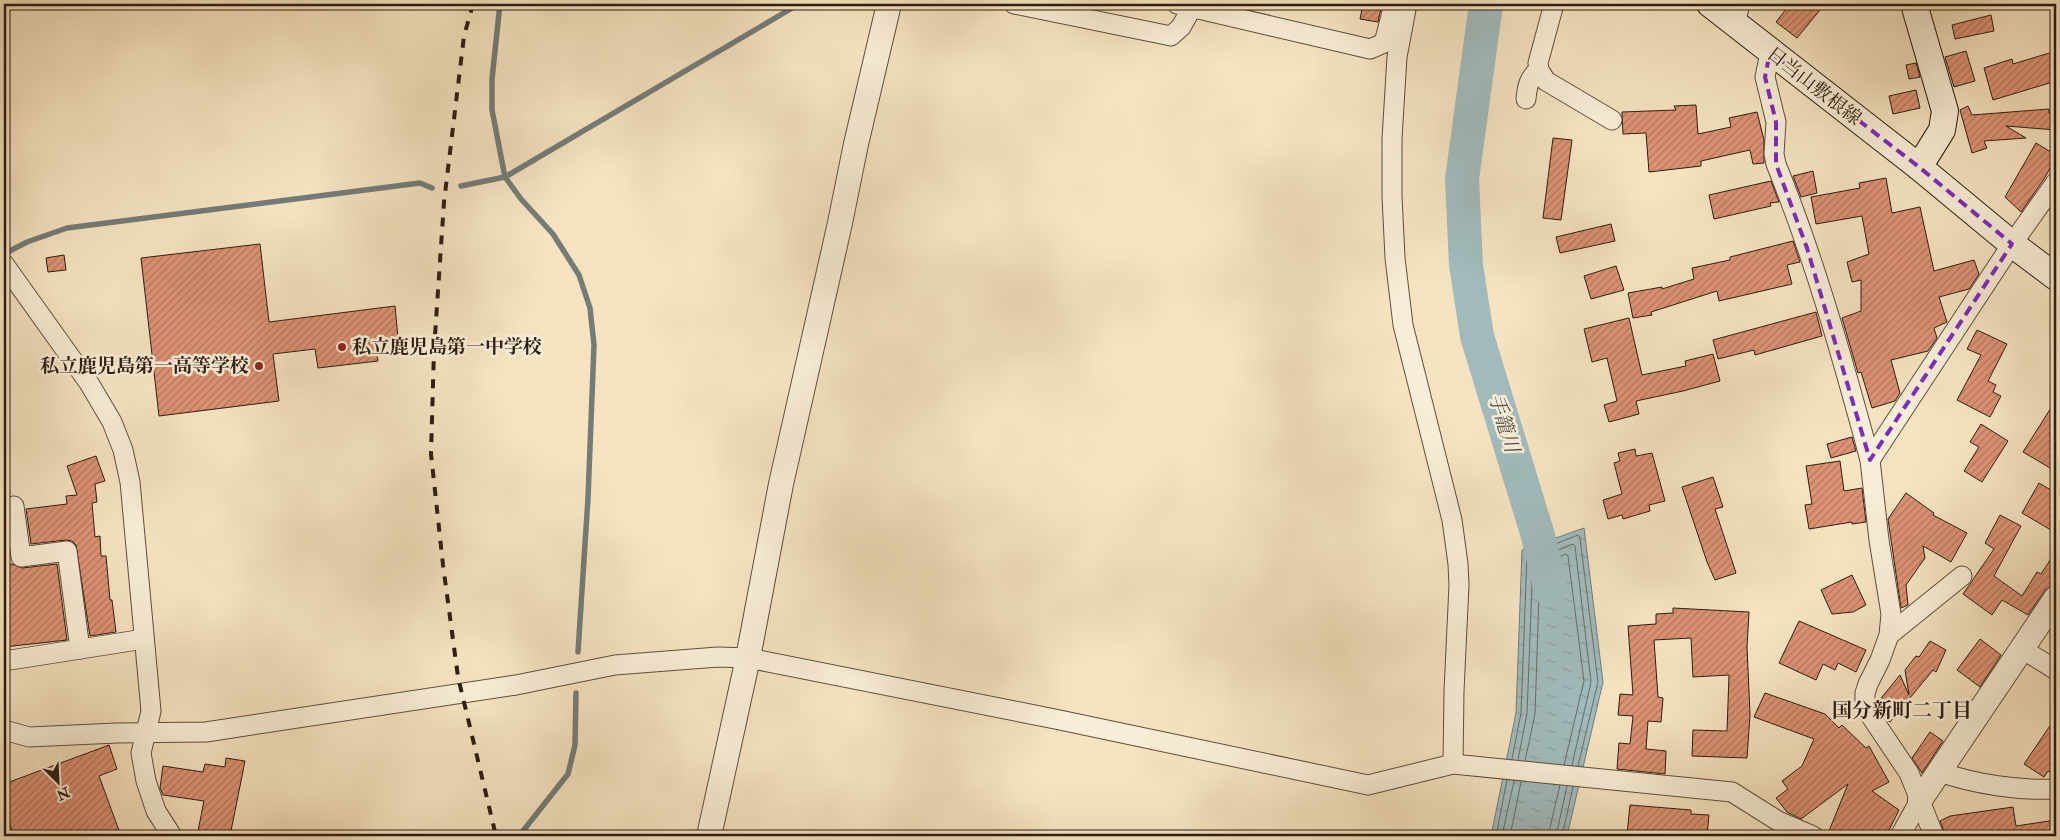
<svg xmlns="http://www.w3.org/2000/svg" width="2060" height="840" viewBox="0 0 2060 840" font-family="'IM FELL Double Pica','Noto Serif JP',serif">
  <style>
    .water { fill: url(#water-ripples); stroke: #737c78 }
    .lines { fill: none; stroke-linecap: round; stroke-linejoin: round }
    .shore { stroke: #676c67; stroke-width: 1 }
    .stream { stroke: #737c78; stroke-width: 5.5 }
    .river { stroke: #a1bbbd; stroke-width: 34 }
    .building { fill: url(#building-hatch); stroke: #2d1d11 }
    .minor-casing { stroke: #5f4e3d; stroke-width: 21 }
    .tertiary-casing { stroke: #5f4e3d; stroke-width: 26 }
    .secondary-casing { stroke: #2d1d11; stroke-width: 28 }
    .minor { stroke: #f8edd6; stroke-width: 19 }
    .tertiary { stroke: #f8edd6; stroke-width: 24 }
    .secondary { stroke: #f8edd6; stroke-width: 26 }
    .rail { stroke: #2d1d11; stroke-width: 4; stroke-dasharray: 9 9; stroke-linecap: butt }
    .marked { fill: none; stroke: #7b2cbf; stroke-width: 4; stroke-dasharray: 10 6; stroke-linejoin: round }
    .poi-dot { fill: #8f2418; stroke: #f8edd6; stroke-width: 2 }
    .labels { text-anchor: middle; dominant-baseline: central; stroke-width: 5; stroke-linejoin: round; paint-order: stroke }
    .street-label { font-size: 19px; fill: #2d1d11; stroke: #f8edd6 }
    .poi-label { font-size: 19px; font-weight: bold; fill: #2d1d11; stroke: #f8edd6; text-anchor: start }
    .water-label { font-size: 20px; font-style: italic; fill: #56544d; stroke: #f8edd6 }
    .neighbourhood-label { font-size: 20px; font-weight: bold; fill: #2d1d11; stroke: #f8edd6 }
  </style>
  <defs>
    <pattern id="water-ripples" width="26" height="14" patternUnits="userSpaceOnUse" patternTransform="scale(1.25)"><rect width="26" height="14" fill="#a1bbbd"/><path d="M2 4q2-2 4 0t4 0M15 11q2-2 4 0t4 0" fill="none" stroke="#8ba0a1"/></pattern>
    <pattern id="building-hatch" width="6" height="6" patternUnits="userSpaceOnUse" patternTransform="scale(1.25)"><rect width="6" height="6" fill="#dd9374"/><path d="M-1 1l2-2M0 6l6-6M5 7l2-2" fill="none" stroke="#b4775e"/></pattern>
  </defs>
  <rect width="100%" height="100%" fill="#f5e3c0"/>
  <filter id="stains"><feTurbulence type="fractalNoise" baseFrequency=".004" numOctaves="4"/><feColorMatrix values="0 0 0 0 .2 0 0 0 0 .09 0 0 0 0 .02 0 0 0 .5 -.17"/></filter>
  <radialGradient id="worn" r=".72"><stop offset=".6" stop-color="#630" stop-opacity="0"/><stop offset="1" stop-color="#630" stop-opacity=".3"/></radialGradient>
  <path class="water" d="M1584 528 1603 682 1567 836H1491L1516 713 1522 550Z"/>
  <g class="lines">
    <g class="shore">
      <path d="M1512 759 1521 713 1527 555 1578 535 1580 538 1598 682 1578 766"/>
      <path d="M1518 760 1527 713 1533 560 1573 544 1575 546 1591 682 1572 765"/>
      <path d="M1525 761 1535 714 1540 565 1566 554 1568 556 1584 681 1564 765"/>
      <path d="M1496 836 1507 780"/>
      <path d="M1502 836 1514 781"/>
      <path d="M1510 836 1521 782"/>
      <path d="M1548 836 1560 785"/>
      <path d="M1556 836 1567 786"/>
      <path d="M1562 836 1573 787"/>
    </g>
    <g class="stream">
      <path d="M500 4 492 79V110L505 177 521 199 553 234 579 275 590 308 594 345 588 498 578 652"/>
      <path d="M461 186 505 177 799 4"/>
      <path d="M4 254 27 242 67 228 420 183 432 188"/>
      <path d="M519 836 568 774 575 745 576 693"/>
    </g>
    <path class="river" d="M1486 4 1462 179 1466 265 1477 336 1538 536 1551 590"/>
  </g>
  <g class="building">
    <path d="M1363 4H1382L1378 22 1360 19Z"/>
    <path d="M1790 4H1811L1820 10 1797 38 1776 22Z"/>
    <path d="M1991 15 1994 31 1955 39 1952 25Z"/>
    <path d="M1966 51 1975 81 1954 87 1945 57Z"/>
    <path d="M2056 51V81L1993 100 1984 68 2012 59 2013 64Z"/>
    <path d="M1916 63 1920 77 1909 79 1906 65Z"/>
    <path d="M1916 90 1920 108 1893 114 1889 96Z"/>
    <path d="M1696 105 1698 134 1731 127 1729 118 1757 112 1764 140V163L1753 164 1750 150 1701 161V166L1649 172 1646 133 1623 134 1622 112 1676 110 1674 106Z"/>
    <path d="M1968 106 1972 115 2049 109V113H2056V130L2006 126 2026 138 1984 141 1987 148 1972 153 1960 110Z"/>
    <path d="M1553 138 1572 140 1561 220 1543 218Z"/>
    <path d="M2036 143 2056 155V158L2044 179 2021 212 2005 197Z"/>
    <path d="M1813 171 1817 193 1801 197 1793 176Z"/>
    <path d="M1886 178 1892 213 1920 207 1934 271 1974 260 1979 274 1969 289 1939 297 1947 322 1934 328 1937 338 1928 351 1891 360 1900 393 1895 401 1872 408 1861 372 1858 373 1842 318 1861 311V280L1852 282 1847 262 1869 254 1862 216 1816 224 1811 197 1860 188 1859 183Z"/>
    <path d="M1771 181 1779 202 1770 203 1771 206 1714 219 1709 195Z"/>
    <path d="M1611 224 1615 241 1560 253 1556 237Z"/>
    <path d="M1793 241 1800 262 1787 265 1792 284 1719 301 1717 291 1651 312 1652 315 1633 318 1628 293 1662 287V289L1694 279 1692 268 1730 260V257Z"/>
    <path d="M260 244 269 322 395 306 398 338 375 341 378 361 318 368 315 349 273 354 279 401 159 416 141 258Z"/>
    <path d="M64 255 66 270 48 272 46 258Z"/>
    <path d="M1616 266 1624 290 1591 299 1584 276Z"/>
    <path d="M1816 312 1822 336 1755 355 1754 350 1718 359 1713 340Z"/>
    <path d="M1629 318 1642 375 1686 366 1685 361 1713 354 1720 381 1683 391 1636 401 1639 414 1609 422 1604 405 1617 401 1607 358 1592 362 1584 329Z"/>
    <path d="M1977 330 2007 344 1988 381 1996 385 1993 392 2001 396 1990 417 1957 400 1981 355 1967 349Z"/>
    <path d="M2056 400V458L2050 468 2023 452Z"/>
    <path d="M1981 424 2008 441 1982 482 1964 471 1979 447 1970 442Z"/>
    <path d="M1852 437 1856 451 1831 458 1827 444Z"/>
    <path d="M1635 449 1636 456 1652 453 1665 501 1649 505 1650 511 1623 519 1622 515 1608 519 1603 500 1622 494 1614 463 1620 461 1618 453Z"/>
    <path d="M96 456 105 481 95 484 97 502 92 503 95 537 100 536 101 556H106L110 600H112L116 632 90 636 76 545 72 541 66 540 31 544 26 509 67 504 66 496 77 495 67 466Z"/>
    <path d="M1840 461 1844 491 1862 488 1866 522 1852 524V522L1809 529 1805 505 1812 504 1806 466Z"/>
    <path d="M1713 477 1723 507 1715 509 1736 573 1715 580 1707 562 1682 487Z"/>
    <path d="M2039 483 2056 493V533L2022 513Z"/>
    <path d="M1906 493 1934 513 1933 515 1967 533 1951 562 1923 546 1925 558 1906 585 1908 605 1901 608 1888 519Z"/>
    <path d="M2000 515 2021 526 1994 576 2022 596 2037 572 2041 574 2056 551V581L2054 585 2045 590 2028 615 2002 600 1992 615 1963 594 1994 549 1985 543Z"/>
    <path d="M12 564 22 568 57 564 67 640 4 647V565Z"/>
    <path d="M1852 575 1866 605 1853 612 1832 614 1821 590Z"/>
    <path d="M1673 608 1749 612 1747 647 1750 715 1747 758 1692 756 1693 730 1727 731 1729 675 1693 677 1691 638 1654 640 1658 697 1663 698 1661 722 1648 721 1646 749 1666 751 1665 774 1617 769 1619 743 1630 744 1633 716 1618 715 1620 694 1633 695 1628 626 1656 624V614L1673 613Z"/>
    <path d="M1799 621 1866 650 1856 672 1838 663 1835 670 1823 664 1816 680 1779 663Z"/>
    <path d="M1980 639 2001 655 1980 687 1957 670Z"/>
    <path d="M1930 641 1946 650 1936 672 1933 670 1890 722 1886 719 1877 703 1900 675 1909 695 1905 670 1916 656 1919 657Z"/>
    <path d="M1765 693 1825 714 1839 728 1842 725 1866 748 1869 746 1889 782 1872 791 1899 810 1886 836H1827L1848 784 1801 819 1787 812 1776 798 1788 789 1782 781 1802 766 1814 739 1754 717Z"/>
    <path d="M2056 717V775L2048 771 2044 777 2024 764Z"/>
    <path d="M1930 732 1943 741 1922 773 1912 758Z"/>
    <path d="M109 745 117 769 99 776 121 836H14L4 808V784Z"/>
    <path d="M226 758 245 761 230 836H197L204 801 163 795 160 788 163 766 203 772 205 764 225 767Z"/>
    <path d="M1630 805 1691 810V814L1709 815 1707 836 1627 834Z"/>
    <path d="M2013 807 2016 826 2056 820V836H1946L1940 821 1950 816Z"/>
  </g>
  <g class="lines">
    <defs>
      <g id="minor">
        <path d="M1014 4 1171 36 1181 27 1194 4"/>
        <path d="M1177 4 1370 49 1384 43 1394 4"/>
        <path d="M1407 4 1397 57 1392 139V196L1395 258 1403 325 1452 520 1458 564 1459 585 1454 691 1453 764"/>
        <path d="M1554 4 1538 63 1539 70 1546 81 1612 120"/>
        <path d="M1735 23 1740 4"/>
        <path d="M1770 52 1765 77 1776 122 1774 154 1776 164C1815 260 1843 360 1870 460"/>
        <path d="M1526 99C1527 87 1529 77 1539 70"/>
        <path d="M4 264 89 383 112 422 123 450 130 482 151 711 141 753 146 781 156 811 172 836"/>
        <path d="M14 506 21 557 67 551 80 649"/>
        <path d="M1889 635 1962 576"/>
        <path d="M2022 649 2056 670"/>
        <path d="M4 661 144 639"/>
        <path d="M4 730 29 737 117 733 206 732 516 685 615 665 718 657 748 658 1055 719 1368 785 1453 764 1732 792 1778 821 1813 836"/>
        <path d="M1940 772C1974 784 2020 791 2056 789"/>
        <path d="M1900 836 1920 800"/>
        <path d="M1934 836 1909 773 1868 712 1865 700V693L1868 684 1880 660 1889 635 1891 614 1879 540 1870 460 2012 244 2056 182"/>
      </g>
      <g id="tertiary">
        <path d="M1920 800 2056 598"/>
        <path d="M709 836 748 658 781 484 840 223 856 144 889 4"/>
      </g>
      <g id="secondary">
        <path d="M1710 4 1919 167 2012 244 2056 277"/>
        <path d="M1914 4 1945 111 1942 130 1919 167"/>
      </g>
    </defs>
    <use href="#minor" class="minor-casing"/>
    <use href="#tertiary" class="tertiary-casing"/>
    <use href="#secondary" class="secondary-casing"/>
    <use href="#minor" class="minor"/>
    <use href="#tertiary" class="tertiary"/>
    <use href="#secondary" class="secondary"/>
    <path class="rail" d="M473 4 464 36 444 202 434 350 431 454 443 565 458 677 496 836"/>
  </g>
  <path class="marked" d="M1770 52 1919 167 2012 244 1870 460 1807 248 1776 164V122L1765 77Z"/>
  <g class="poi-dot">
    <circle cx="342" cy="347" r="5"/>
    <circle cx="259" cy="366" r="5"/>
  </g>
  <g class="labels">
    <g class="street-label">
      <text transform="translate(1814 86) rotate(38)">日当山敷根線</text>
    </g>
    <g class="poi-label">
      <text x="352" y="347">私立鹿児島第一中学校</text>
      <text x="249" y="366" text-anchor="end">私立鹿児島第一高等学校</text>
    </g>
    <g class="water-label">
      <text transform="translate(1504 423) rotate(73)">手籠川</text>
    </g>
    <g class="neighbourhood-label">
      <text x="1902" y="710">国分新町二丁目</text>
    </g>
  </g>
  <rect width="2060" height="840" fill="none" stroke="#f5e3c0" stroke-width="20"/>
  <rect x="5" y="5" width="2050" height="830" fill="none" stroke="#2d1d11" stroke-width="2.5"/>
  <rect x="10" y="10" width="2040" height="820" fill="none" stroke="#2d1d11"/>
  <g transform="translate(58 782) rotate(156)" stroke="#f8edd6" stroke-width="4" paint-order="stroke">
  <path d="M0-4L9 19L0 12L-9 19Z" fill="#2d1d11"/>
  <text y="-8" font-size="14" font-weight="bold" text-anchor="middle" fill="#2d1d11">N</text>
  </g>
  <rect width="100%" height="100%" filter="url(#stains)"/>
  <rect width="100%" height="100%" fill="url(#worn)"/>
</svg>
